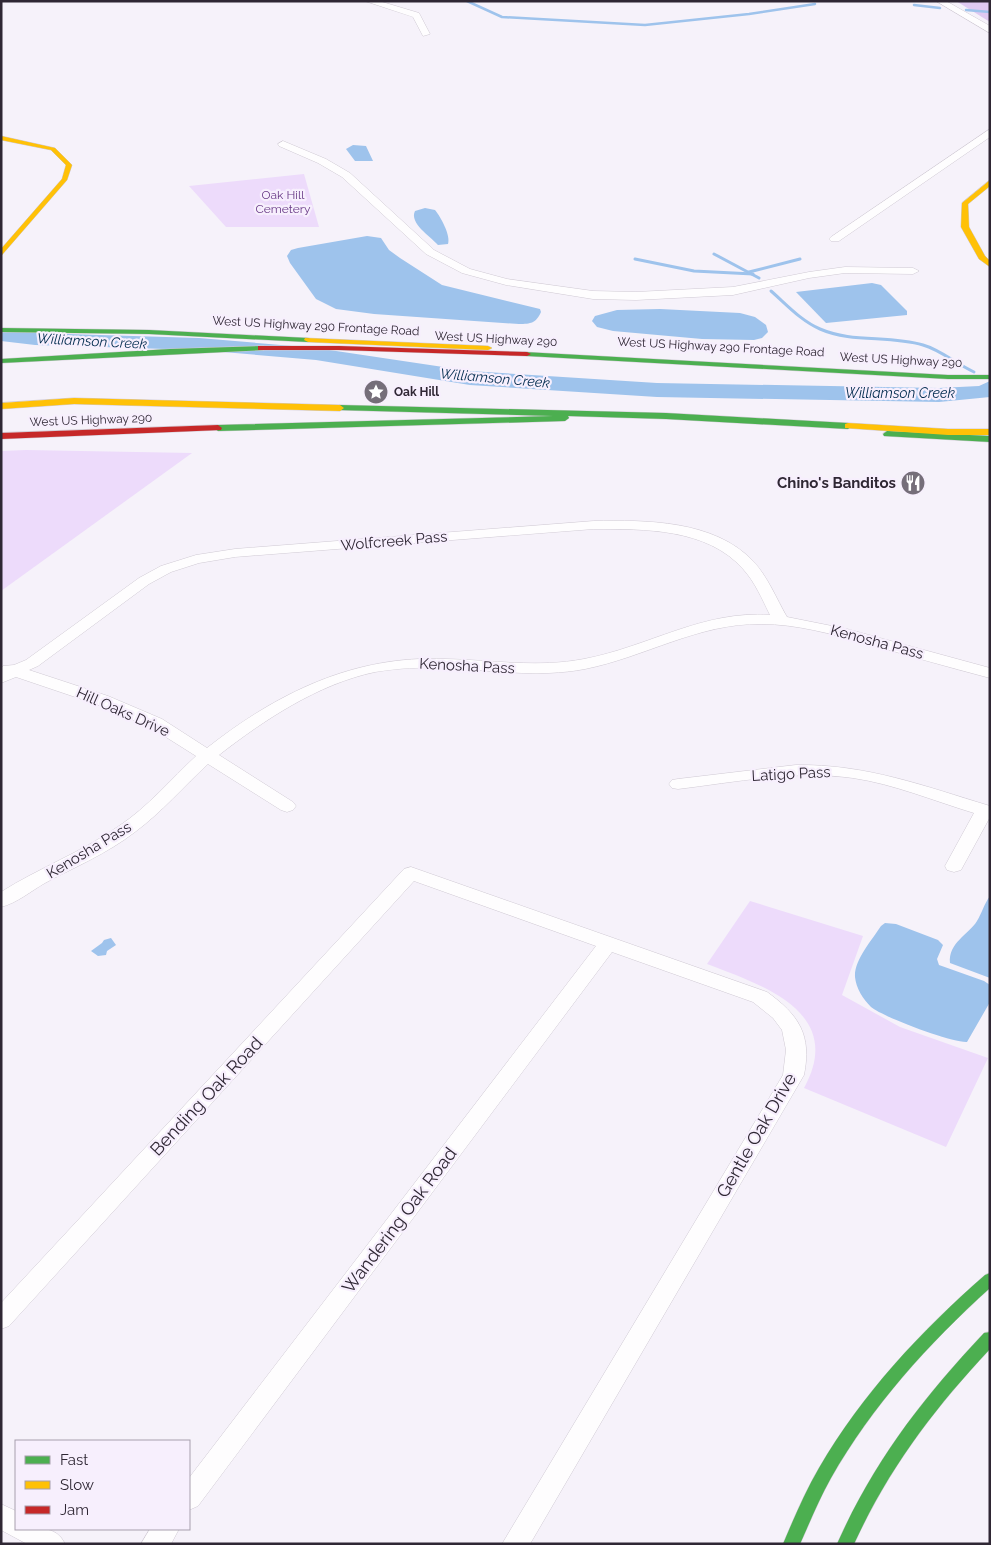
<svg xmlns="http://www.w3.org/2000/svg" width="991" height="1545" viewBox="0 0 991 1545" font-family="Raleway,sans-serif">
  <style>
    .green { fill: #eddbfb }
    .forest { fill: #e0c9f1 }
    .water { fill: #9ec3ec }
    .lines { fill: none; stroke-linecap: round; stroke-linejoin: round }
    .stream-far1 { stroke: #9ec3ec; stroke-width: 2.5 }
    .stream { stroke: #9ec3ec; stroke-width: 3 }
    .river { fill: #9ec3ec; fill-rule: evenodd }
    .street-casing { stroke: #d0cad4; stroke-width: 1 }
    .fast-casing { stroke: #d0cad4; stroke-width: 1 }
    .slow-casing { stroke: #d0cad4; stroke-width: 1 }
    .jam-casing { stroke: #d0cad4; stroke-width: 1 }
    .street { fill: #fefdfe; fill-rule: evenodd }
    .fast { fill: #4caf50; fill-rule: evenodd }
    .slow { fill: #ffc107; fill-rule: evenodd }
    .jam { fill: #c62828; fill-rule: evenodd }
    .labels { text-anchor: middle; dominant-baseline: central; stroke-width: 4.5; stroke-linejoin: round; paint-order: stroke }
    .far-park-label { font-size: 12px; fill: #683986; stroke: #f7effd }
    .far-street-label { font-size: 12px; fill: #2f2734; stroke: #f7effd }
    .far-poi-label { font-size: 12px; font-weight: bold; fill: #2f2734; stroke: #f7effd; text-anchor: start }
    .far-water-label { font-size: 14px; font-style: italic; fill: #012b4e; stroke: #f7effd }
    .poi-label { font-size: 15px; font-weight: bold; fill: #2f2734; stroke: #f7effd; text-anchor: end }
    .street-label { font-size: 15px; fill: #2f2734; stroke: #f7effd }
    .near-street-label { font-size: 18px; fill: #2f2734; stroke: #f7effd }
  </style>
  <rect width="100%" height="100%" fill="#f6f2fa"/>
  <g class="green">
    <path d="M304 174 319 227H226L189 186Z"/>
    <path d="M26 450 192 453 1 591V451Z"/>
    <path d="M750 901 863 936 842 995 900 1027 988 1058 946 1147 804 1088C846 1012 762 985 707 964Z"/>
  </g>
  <path class="forest" d="M956 1H990V22Z"/>
  <g class="water">
    <path d="M353 145 366 146 373 161H355L346 149Z"/>
    <path d="M425 208 435 210C441 217 451 236 448 244L438 245C430 236 409 223 415 211Z"/>
    <path d="M367 236 381 238 389 250 400 258 442 285 540 309 541 312C536 323 531 324 519 324L374 314 336 309 316 299 290 263 287 256 291 250 298 248Z"/>
    <path d="M872 283 881 285 907 311V315L826 323 796 292Z"/>
    <path d="M660 309 740 313 755 317 766 325 768 332 762 338 754 340 702 339 613 331 597 327 592 321 595 316 617 310Z"/>
    <path d="M990 896V978L950 963C948 943 969 934 977 921 982 913 984 904 990 896Z"/>
    <path d="M885 923 896 924 938 940 943 945 937 959 939 965 984 981 990 985V1002L967 1042C952 1043 883 1017 871 1007 863 999 856 988 855 977 854 960 872 940 881 926Z"/>
    <path d="M111 938 116 945 107 951 106 955 98 956 91 951 102 943 104 940Z"/>
  </g>
  <g class="lines">
    <g class="stream-far1">
      <path d="M467 1 502 17 645 25 749 14 815 4"/>
      <path d="M914 5 940 8"/>
      <path d="M966 10 990 12"/>
    </g>
    <g class="stream">
      <path d="M714 254 759 278"/>
      <path d="M635 259 694 271 753 274"/>
      <path d="M749 272 800 259"/>
      <path d="M771 291C786 304 801 321 820 329 852 343 889 335 923 345 941 350 956 364 974 372"/>
    </g>
    <path class="river" d="M1 329 35 333 199 338 316 348 470 371 657 383 939 388 979 386 990 381V397L939 402 657 397 470 385 316 360 199 350 35 345 1 341Z"/>
    <defs>
      <g id="street">
        <path d="M365 1H379L419 13 430 34 423 36 413 17Z"/>
        <path d="M936 1H946L990 26V33Z"/>
        <path d="M990 129V137L839 241H831L829 239 831 237Z"/>
        <path d="M283 141 326 159 350 173 434 250 470 269 507 279 593 291 636 292 733 287 809 272 845 267 913 268 919 271 913 274 845 273 809 278 733 295 636 300 593 299 506 285 462 273 426 254 342 177 318 163 279 146 278 144Z"/>
        <path d="M594 521C646 520 714 520 753 561 768 577 776 598 787 617L847 629 990 668V678C948 667 906 655 865 643 831 634 797 624 761 624 699 623 645 657 585 669 538 678 491 670 444 668 421 667 398 668 375 672 318 684 264 720 219 755L293 802 296 806 293 810 287 812 281 810 208 764C184 786 162 812 135 832 108 853 75 867 45 883 31 891 17 903 1 907V892C39 868 82 852 119 826 148 807 171 779 196 756L150 727 96 704 16 677 1 683V668L3 666 14 665 26 660 139 578 161 566 196 555 235 549ZM594 529C644 529 707 528 743 569 755 582 762 599 770 615 703 610 648 647 584 659 538 668 492 660 445 659 354 655 277 693 207 748L162 719 108 696 29 670 38 666 149 584 171 572 199 563 235 557Z"/>
        <path d="M796 765C866 764 924 786 990 806V817L961 870 954 872 947 870 945 866 974 813C934 801 894 784 853 778 794 770 736 782 678 789L672 788 669 784 672 780 678 779Z"/>
        <path d="M411 867 767 992C799 1015 812 1035 804 1075L530 1544H502L783 1075 786 1050 782 1030 773 1018 753 1002 612 952 198 1506 189 1510V1478L596 946 414 881 9 1326 1 1329V1303L404 869Z"/>
        <path d="M1 1504 16 1511V1529C35 1529 56 1524 65 1544H27L1 1530Z"/>
        <path d="M150 1529H179L171 1544H141Z"/>
      </g>
      <g id="fast">
        <path d="M1 328 149 330 308 338 312 340 308 342 149 334 1 332Z"/>
        <path d="M261 346H264V350L1 363V359L170 349Z"/>
        <path d="M524 352 948 375H990V379H948L527 356 523 354Z"/>
        <path d="M340 405 666 413 848 423 852 426 848 429 666 419 568 416 569 418 565 421 218 431 214 428 218 425 553 416 337 410 336 408Z"/>
        <path d="M887 431 990 436V442L884 436 883 434Z"/>
        <path d="M990 1273V1288C928 1344 872 1406 831 1478 819 1499 810 1522 800 1544H783C794 1518 805 1492 819 1468 862 1394 921 1331 985 1275Z"/>
        <path d="M990 1332V1349C933 1410 889 1468 854 1544H837C874 1461 922 1399 984 1333Z"/>
      </g>
      <g id="slow">
        <path d="M1 136 55 148 72 165 67 180 1 256V249L62 179 66 165 51 150 1 140Z"/>
        <path d="M990 180V186L968 204 969 227 985 256 990 261V267L979 259 961 227 962 203Z"/>
        <path d="M305 338 488 346 492 348 488 350 308 342 304 340Z"/>
        <path d="M74 398 340 405 344 408 340 411 74 404 1 409V403Z"/>
        <path d="M848 423 948 429H990V435H948L845 428V424Z"/>
      </g>
      <g id="jam">
        <path d="M258 346H339L527 352 531 354 527 356 339 350H258Z"/>
        <path d="M218 425 222 428 221 430 1 439V433Z"/>
      </g>
    </defs>
    <use href="#street" class="street-casing"/>
    <use href="#fast" class="fast-casing"/>
    <use href="#slow" class="slow-casing"/>
    <use href="#jam" class="jam-casing"/>
    <use href="#street" class="street"/>
    <use href="#fast" class="fast"/>
    <use href="#slow" class="slow"/>
    <use href="#jam" class="jam"/>
  </g>
  <defs>
    <symbol id="sight-disc" viewBox="-11 -11 22 22"><circle r="9.5" fill="#756e79" stroke="#f7effd"/><path d="M0-6L1.8-2.2L6-1.7L2.9 1.2L3.7 5.4L0 3.3L-3.7 5.4L-2.9 1.2L-6-1.7L-1.8-2.2Z" fill="#fff"/></symbol>
    <symbol id="restaurant-disc" viewBox="-11 -11 22 22"><circle r="9.5" fill="#756e79" stroke="#f7effd"/><path d="M-5-6h1v4h1v-4h1v4h1v-4h1v5L-1.5 .5V6h-2V.5L-5-1ZM5-6V6H3V1.5H1.5Q1.5-4 5-6Z" fill="#fff"/></symbol>
  </defs>
  <g fill-rule="evenodd">
    <use href="#sight-disc" x="362" y="378" width="28" height="28"/>
    <use href="#restaurant-disc" x="899" y="469" width="28" height="28"/>
  </g>
  <g class="labels">
    <g class="far-park-label">
      <text x="283" y="195">Oak Hill<tspan x="283" dy="14">Cemetery</tspan></text>
    </g>
    <g class="far-street-label">
      <text transform="translate(316 326) rotate(3)">West US Highway 290 Frontage Road</text>
      <text transform="translate(496 339) rotate(3)">West US Highway 290</text>
      <text transform="translate(721 347) rotate(3)">West US Highway 290 Frontage Road</text>
      <text transform="translate(901 360) rotate(3)">West US Highway 290</text>
      <text transform="translate(91 420) rotate(-2)">West US Highway 290</text>
    </g>
    <g class="far-poi-label">
      <text x="394" y="392">Oak Hill</text>
    </g>
    <g class="far-water-label">
      <text transform="translate(92 341) rotate(3)">Williamson Creek</text>
      <text transform="translate(495 378) rotate(5)">Williamson Creek</text>
      <text x="900" y="393">Williamson Creek</text>
    </g>
    <g class="poi-label">
      <text x="896" y="483">Chino's Banditos</text>
    </g>
    <g class="street-label">
      <text transform="translate(394 541) rotate(-5)">Wolfcreek Pass</text>
      <text transform="translate(877 642) rotate(15)">Kenosha Pass</text>
      <text transform="translate(467 666) rotate(3)">Kenosha Pass</text>
      <text transform="translate(123 712) rotate(24)">Hill Oaks Drive</text>
      <text transform="translate(791 774) rotate(-3)">Latigo Pass</text>
      <text transform="translate(89 850) rotate(-31)">Kenosha Pass</text>
    </g>
    <g class="near-street-label">
      <text transform="translate(206 1096) rotate(-47)">Bending Oak Road</text>
      <text transform="translate(756 1135) rotate(-60)">Gentle Oak Drive</text>
      <text transform="translate(399 1220) rotate(-53)">Wandering Oak Road</text>
    </g>
  </g>
  <rect width="991" height="1545" fill="none" stroke="#2f2734" stroke-width="5"/>
  <rect x="15" y="1440" width="175" height="90" fill="#f7effd" stroke="#a79fad"/>
  <rect x="25" y="1456" width="25" height="8" fill="#4caf50" stroke="#a79fad"/>
  <text x="60" y="1465" font-size="15" fill="#2f2734">Fast</text>
  <rect x="25" y="1481" width="25" height="8" fill="#ffc107" stroke="#a79fad"/>
  <text x="60" y="1490" font-size="15" fill="#2f2734">Slow</text>
  <rect x="25" y="1506" width="25" height="8" fill="#c62828" stroke="#a79fad"/>
  <text x="60" y="1515" font-size="15" fill="#2f2734">Jam</text>
</svg>
